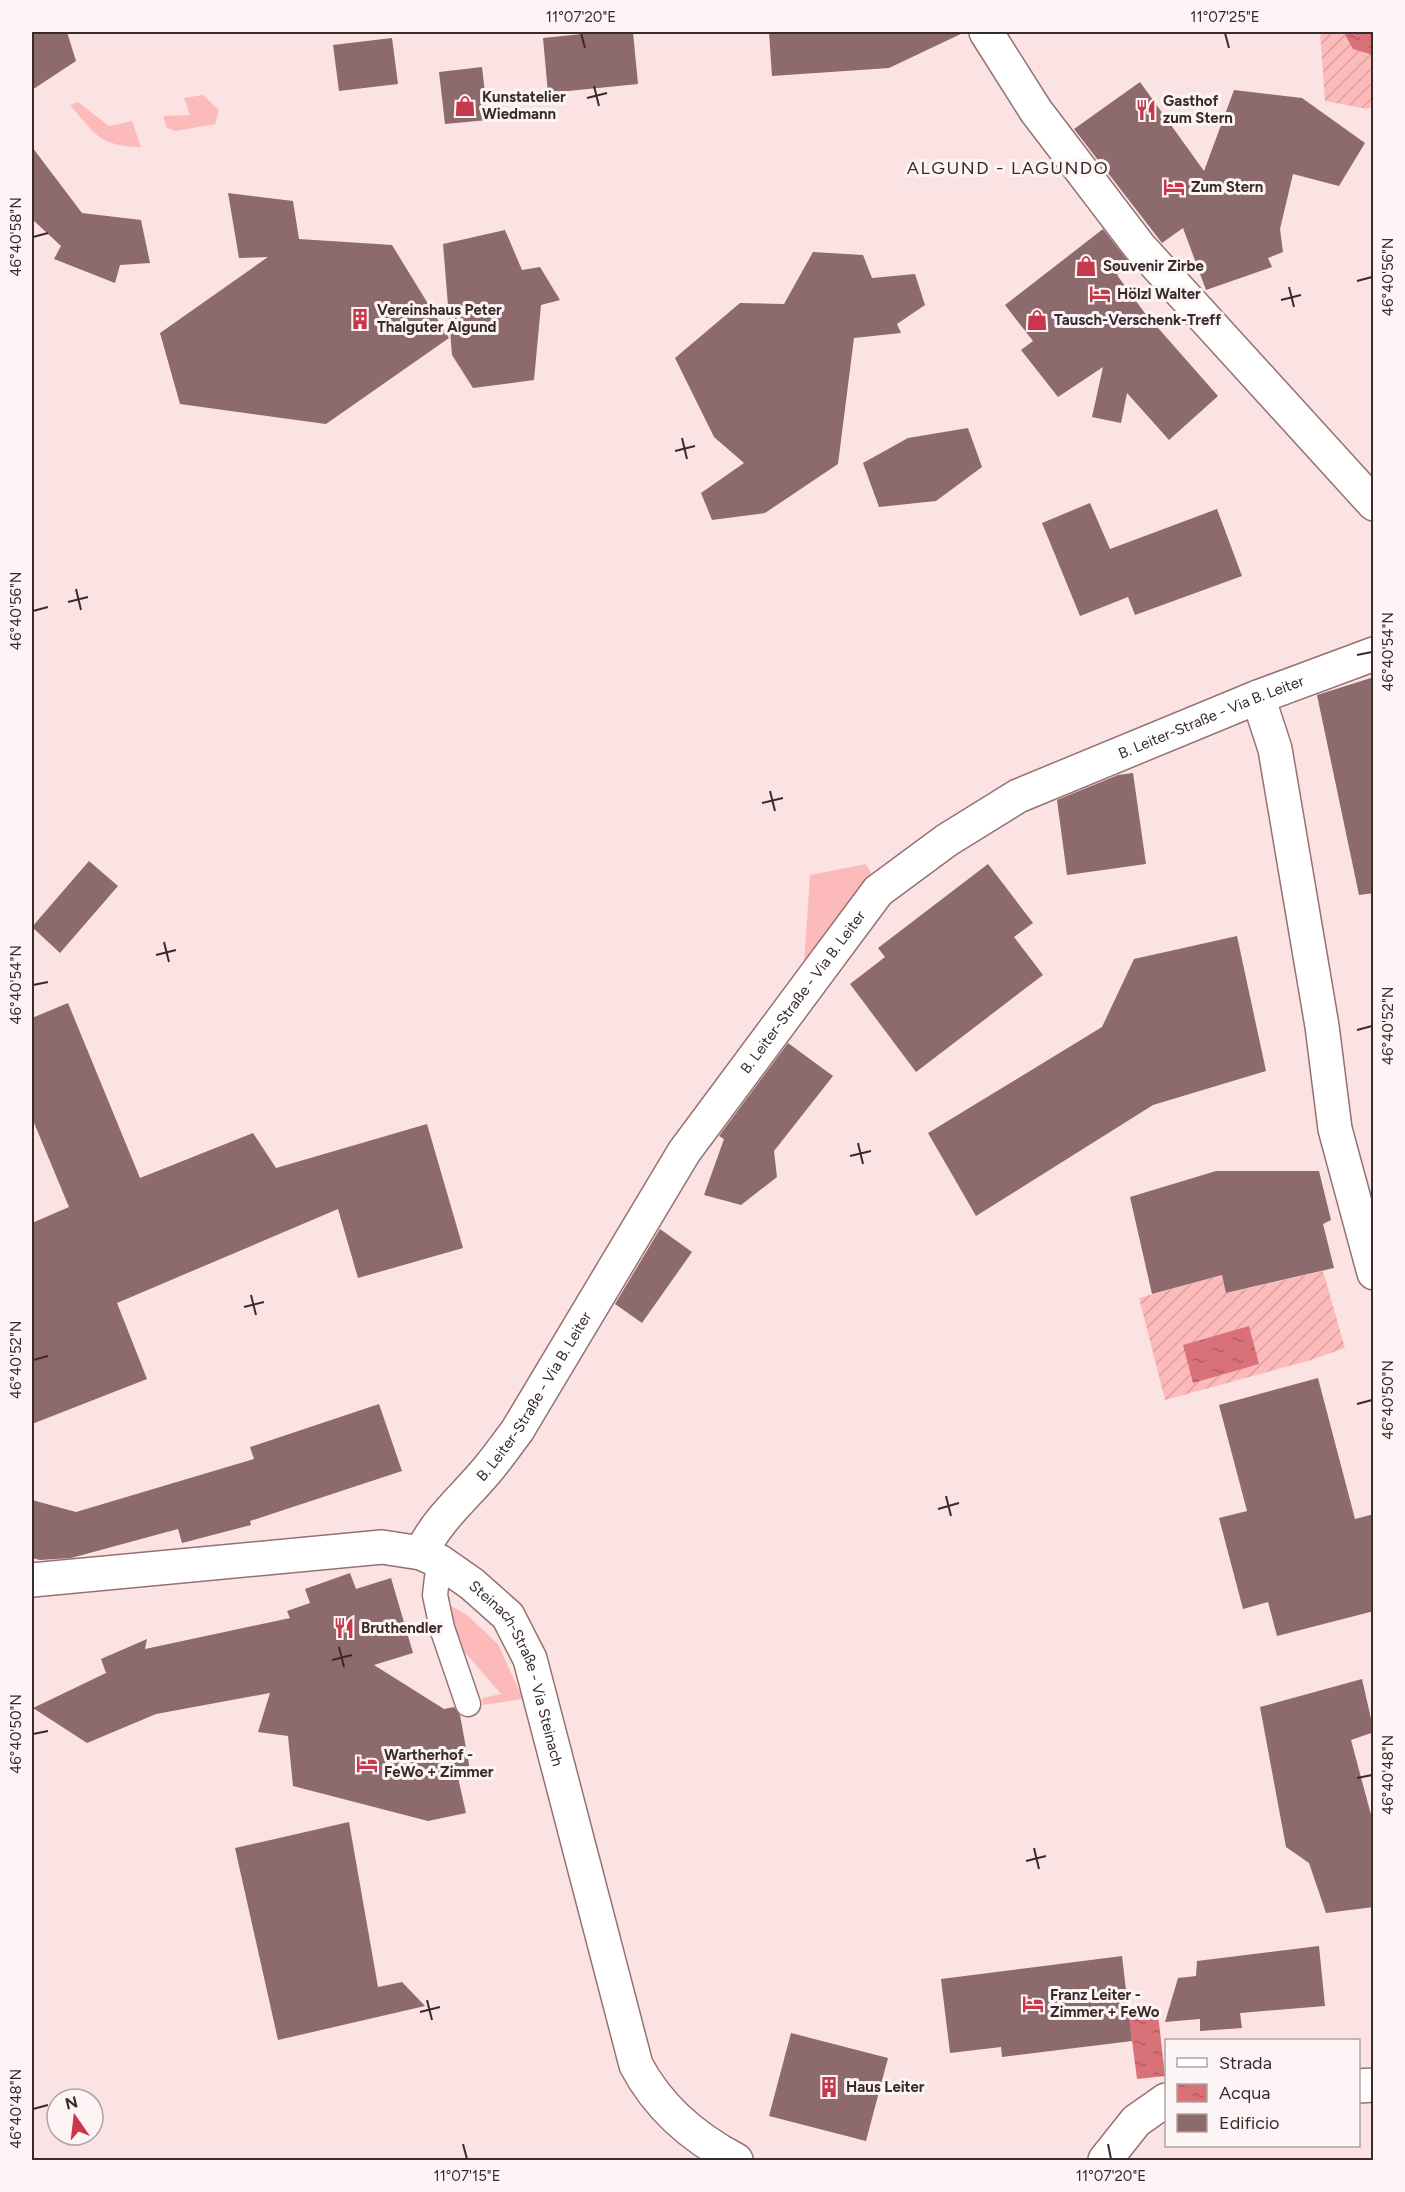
<svg xmlns="http://www.w3.org/2000/svg" width="1405" height="2192" viewBox="0 0 1405 2192" font-family="Figtree,sans-serif">
  <style>
    .grass { fill: #fdbabb }
    .garden { fill: url(#garden-furrows) }
    .water { fill: url(#water-ripples) }
    .building { fill: #8d6a6b }
    .lines { fill: none; stroke-linecap: round; stroke-linejoin: round }
    .service-casing { stroke: #957172; stroke-width: 27 }
    .minor-casing { stroke: #957172; stroke-width: 36 }
    .service { stroke: #fff; stroke-width: 24 }
    .minor { stroke: #fff; stroke-width: 33 }
    .ticks { fill: none; stroke: #392a2b; stroke-width: 2 }
    .labels { text-anchor: middle; dominant-baseline: central; stroke-width: 6; stroke-linejoin: round; paint-order: stroke }
    .poi-label { font-size: 15px; font-weight: bold; fill: #392a2b; stroke: #fdf5f5; text-anchor: start }
    .street-label { font-size: 15px; fill: #392a2b; stroke: #fdf5f5 }
    .quarter-label { font-size: 18px; letter-spacing: 1.5px; fill: #392a2b; stroke: #fdf5f5 }
    .neatline { fill: none; stroke: #392a2b; stroke-width: 2 }
    .ticks-label { font-size: 15px; text-anchor: middle; fill: #392a2b }
  </style>
  <defs>
    <pattern id="garden-furrows" width="10" height="10" patternUnits="userSpaceOnUse" patternTransform="scale(1.5)"><rect width="10" height="10" fill="#fdbabb"/><path d="M-1 1l2-2M0 10L10 0M9 11l2-2" fill="none" stroke="#daa0a1"/></pattern>
    <pattern id="water-ripples" width="26" height="14" patternUnits="userSpaceOnUse" patternTransform="scale(1.5)"><rect width="26" height="14" fill="#d87278"/><path d="M2 4q2-2 4 0t4 0M15 11q2-2 4 0t4 0" fill="none" stroke="#b05e63"/></pattern>
  </defs>
  <rect width="100%" height="100%" fill="#fce3e3"/>
  <g class="grass">
    <path d="M203 95 219 110 215 124 176 131 167 128 163 116 190 115 184 98Z"/>
    <path d="M78 102 109 126 132 121 141 147C99 146 96 135 70 105Z"/>
    <path d="M866 864 875 880 803 977 810 875Z"/>
    <path d="M444 1602 467 1615 498 1644 523 1699 483 1705 482 1698 501 1694 461 1648Z"/>
  </g>
  <g class="garden">
    <path d="M1320 32H1373V106L1367 109 1325 101Z"/>
    <path d="M1323 1271 1345 1348 1308 1361 1165 1400 1139 1298 1222 1275 1227 1293Z"/>
  </g>
  <g class="water">
    <path d="M1347 32H1373V55L1353 49 1345 35Z"/>
    <path d="M1249 1326 1259 1364 1193 1383 1183 1345Z"/>
    <path d="M1158 2014 1165 2076 1137 2079 1129 2018Z"/>
  </g>
  <g class="building">
    <path d="M32 32H67L76 61 32 90Z"/>
    <path d="M602 32H633L638 84 548 93 543 38Z"/>
    <path d="M769 32H965L889 68 772 76Z"/>
    <path d="M392 38 398 84 339 91 333 45Z"/>
    <path d="M482 67 488 120 445 124 439 72Z"/>
    <path d="M1140 82 1204 171 1234 90 1302 98 1365 143 1339 186 1293 174 1280 229 1283 252 1268 258 1272 267 1206 290 1183 228 1162 243 1074 129Z"/>
    <path d="M32 147 82 213 141 220 150 263 120 265 115 283 54 259 61 246 32 219Z"/>
    <path d="M228 193 293 201 299 239 392 245 449 338 326 424 180 404 160 333 268 257 239 258Z"/>
    <path d="M1103 229 1131 265 1117 275 1144 312 1218 396 1169 440 1127 393 1121 423 1092 417 1103 367 1058 397 1021 350 1033 341 1005 305Z"/>
    <path d="M505 230 522 270 540 267 560 300 541 305 534 380 473 388 452 355 443 244Z"/>
    <path d="M813 252 863 255 872 278 915 274 925 305 897 324 901 333 854 338 838 464 765 513 712 520 701 493 744 463 714 437 675 358 740 303 784 304Z"/>
    <path d="M968 428 982 467 936 501 879 507 863 463 908 438Z"/>
    <path d="M1090 503 1110 549 1217 509 1242 576 1135 615 1128 597 1080 616 1042 523Z"/>
    <path d="M1374 677V893L1359 895 1317 695Z"/>
    <path d="M1133 773 1146 864 1067 875 1057 800 1118 775Z"/>
    <path d="M89 861 118 886 60 953 32 927Z"/>
    <path d="M988 864 1033 923 1014 937 1043 975 916 1072 850 984 885 957 878 948Z"/>
    <path d="M1237 936 1266 1071 1153 1105 976 1216 928 1133 1102 1027 1134 959Z"/>
    <path d="M68 1003 140 1178 253 1133 276 1168 427 1124 463 1248 358 1278 338 1209 117 1303 147 1379 32 1424V1223L69 1207 32 1118V1018Z"/>
    <path d="M788 1043 833 1076 774 1151 777 1177 741 1205 704 1195 724 1139 719 1136Z"/>
    <path d="M1216 1171H1319L1331 1220 1323 1224 1334 1268 1226 1293 1222 1275 1152 1294 1130 1197Z"/>
    <path d="M660 1229 692 1252 642 1323 615 1304Z"/>
    <path d="M1318 1378 1355 1519 1374 1514V1611L1277 1636 1268 1602 1243 1609 1219 1518 1247 1511 1219 1405Z"/>
    <path d="M379 1404 402 1471 250 1521 251 1525 182 1543 178 1529 71 1558 40 1560 32 1558V1500L76 1512 254 1459 250 1447Z"/>
    <path d="M350 1573 356 1589 391 1578 413 1653 374 1665 444 1709 454 1707 460 1715 470 1770 457 1773 466 1813 428 1821 293 1786 288 1736 258 1732 270 1693 156 1714 87 1743 33 1708 106 1673 101 1659 147 1639 145 1649 290 1618 287 1611 310 1603 305 1589Z"/>
    <path d="M1362 1679 1374 1732 1351 1740 1374 1826V1907L1326 1913 1309 1863 1286 1847 1260 1707Z"/>
    <path d="M349 1822 378 1987 402 1982 425 2006 278 2040 235 1848Z"/>
    <path d="M1319 1946 1325 2006 1240 2013 1242 2028 1200 2031V2019L1165 2022 1178 1978 1196 1976 1197 1961Z"/>
    <path d="M1122 1956 1132 2041 1002 2057 1001 2047 950 2053 941 1979Z"/>
    <path d="M791 2033 888 2058 866 2141 769 2116Z"/>
  </g>
  <g class="lines">
    <defs>
      <path id="service" d="M439 1561 435 1595 442 1628 468 1704"/>
      <g id="minor">
        <path d="M986 32 1036 111 1139 246 1374 504"/>
        <path d="M1258 697 1275 749 1322 1026 1335 1129 1374 1273"/>
        <path id="s1" d="M421 1553C438 1518 464 1498 488 1469 498 1457 507 1444 517 1431L684 1152 878 891 947 840 1018 796 1258 697 1374 654"/>
        <path id="s2" d="M32 1580 382 1547 421 1553 439 1561 472 1584 508 1616 530 1659 636 2065C658 2107 694 2138 736 2160"/>
        <path d="M1358 2086 1374 2085"/>
        <path d="M1105 2160 1136 2121 1166 2100"/>
      </g>
    </defs>
    <use href="#service" class="service-casing"/>
    <use href="#minor" class="minor-casing"/>
    <use href="#service" class="service"/>
    <use href="#minor" class="minor"/>
  </g>
  <path class="ticks" d="M581 33 585 48M1225 33 1229 48M594 86 599 106M587 98 607 93M33 237 48 233M1357 281 1372 277M1289 287 1294 307M1281 300 1301 295M682 438 687 459M675 451 695 446M76 589 81 610M68 602 88 597M33 611 48 607M1357 655 1372 652M770 791 775 811M762 803 783 798M164 942 169 962M156 955 176 950M33 985 48 982M1357 1030 1372 1026M858 1143 863 1164M850 1156 871 1151M251 1295 256 1315M244 1307 264 1302M33 1360 48 1356M1357 1404 1372 1400M946 1496 951 1516M938 1509 959 1503M339 1647 344 1667M332 1660 352 1655M33 1734 48 1731M1357 1778 1372 1775M1034 1848 1039 1869M1026 1861 1046 1856M427 2000 432 2020M420 2012 440 2007M33 2109 48 2105M463 2144 467 2159M1108 2144 1111 2159"/>
  <defs>
    <symbol id="shop-bare" viewBox="-9 -9 18 18"><path d="M-5-2.5h2.3a2.7 3.5 0 0 1 5.4 0H5L5.5 6h-11ZM-1.5-2.5h3a1.5 2.3 0 0 0-3 0Z" fill="#c8384d" stroke="#fdf5f5" stroke-width="2.5" paint-order="stroke"/></symbol>
    <symbol id="restaurant-bare" viewBox="-9 -9 18 18"><path d="M-5-6h1v4h1v-4h1v4h1v-4h1v5L-1.5 .5V6h-2V.5L-5-1ZM5-6V6H3V1.5H1.5Q1.5-4 5-6Z" fill="#c8384d" stroke="#fdf5f5" stroke-width="2.5" paint-order="stroke"/></symbol>
    <symbol id="hotel-bare" viewBox="-9 -9 18 18"><path d="M-6-4.5h1.5V1H6V5H4.5V3h-9V5H-6ZM-4 0a1.8 1.8 0 1 1 3.6 0ZM.5 0V-2.5h3Q6-2.5 6 0Z" fill="#c8384d" stroke="#fdf5f5" stroke-width="2.5" paint-order="stroke"/></symbol>
    <symbol id="building-bare" viewBox="-9 -9 18 18"><path d="M-4-6H4V6H1V3H-1V6H-4ZM-2.5-4.3h1.7v1.8h-1.7ZM.8-4.3h1.7v1.8H.8ZM-2.5-1h1.7V.8h-1.7ZM.8-1h1.7V.8H.8Z" fill="#c8384d" stroke="#fdf5f5" stroke-width="2.5" paint-order="stroke"/></symbol>
  </defs>
  <g fill-rule="evenodd">
    <use href="#shop-bare" x="450" y="91" width="30" height="30"/>
    <use href="#restaurant-bare" x="1131" y="95" width="30" height="30"/>
    <use href="#hotel-bare" x="1159" y="172" width="30" height="30"/>
    <use href="#shop-bare" x="1071" y="251" width="30" height="30"/>
    <use href="#hotel-bare" x="1085" y="279" width="30" height="30"/>
    <use href="#building-bare" x="345" y="304" width="30" height="30"/>
    <use href="#shop-bare" x="1022" y="305" width="30" height="30"/>
    <use href="#restaurant-bare" x="329" y="1613" width="30" height="30"/>
    <use href="#hotel-bare" x="352" y="1749" width="30" height="30"/>
    <use href="#hotel-bare" x="1018" y="1989" width="30" height="30"/>
    <use href="#building-bare" x="814" y="2072" width="30" height="30"/>
  </g>
  <g class="labels">
    <g class="poi-label">
      <text x="482" y="97">Kunstatelier<tspan x="482" dy="17">Wiedmann</tspan></text>
      <text x="1163" y="101">Gasthof<tspan x="1163" dy="17">zum Stern</tspan></text>
      <text x="1191" y="187">Zum Stern</text>
      <text x="1103" y="266">Souvenir Zirbe</text>
      <text x="1117" y="294">Hölzl Walter</text>
      <text x="377" y="310">Vereinshaus Peter<tspan x="377" dy="17">Thalguter Algund</tspan></text>
      <text x="1054" y="320">Tausch-Verschenk-Treff</text>
      <text x="361" y="1628">Bruthendler</text>
      <text x="384" y="1755">Wartherhof -<tspan x="384" dy="17">FeWo + Zimmer</tspan></text>
      <text x="1050" y="1995">Franz Leiter -<tspan x="1050" dy="17">Zimmer + FeWo</tspan></text>
      <text x="846" y="2087">Haus Leiter</text>
    </g>
    <g class="street-label">
      <text stroke="none"><textPath href="#s1" startOffset="1184">B. Leiter-Straße - Via B. Leiter</textPath></text>
      <text stroke="none"><textPath href="#s1" startOffset="680">B. Leiter-Straße - Via B. Leiter</textPath></text>
      <text stroke="none"><textPath href="#s1" startOffset="194">B. Leiter-Straße - Via B. Leiter</textPath></text>
      <text stroke="none"><textPath href="#s2" startOffset="554">Steinach-Straße - Via Steinach</textPath></text>
    </g>
    <g class="quarter-label">
      <text x="1008" y="168">ALGUND - LAGUNDO</text>
    </g>
  </g>
  <rect width="1405" height="2192" fill="none" stroke="#fdf5f5" stroke-width="66"/>
  <rect x="1165" y="2039" width="195" height="108" fill="#fdf5f5" stroke="#afa4a4" stroke-width="1.5"/>
  <rect x="1177" y="2058" width="30" height="9" fill="#ffffff" stroke="#afa4a4" stroke-width="1.5"/>
  <text x="1219" y="2069" font-size="18" fill="#392a2b">Strada</text>
  <rect x="1177" y="2084" width="30" height="18" fill="url(#water-ripples)" stroke="#afa4a4" stroke-width="1.5"/>
  <text x="1219" y="2099" font-size="18" fill="#392a2b">Acqua</text>
  <rect x="1177" y="2114" width="30" height="18" fill="#8d6a6b" stroke="#afa4a4" stroke-width="1.5"/>
  <text x="1219" y="2129" font-size="18" fill="#392a2b">Edificio</text>
  <g transform="translate(75 2117) rotate(346)"><circle r="28" fill="#fdf5f5" stroke="#afa4a4" stroke-width="1.5"/>
  <path d="M0-4.5L10 22L0 15L-10 22Z" fill="#c8384d"/>
  <text y="-9" font-size="16" font-weight="bold" text-anchor="middle" fill="#392a2b">N</text>
  </g>
  <rect x="33" y="33" width="1339" height="2126" class="neatline"/>
  <g class="ticks-label">
    <text x="581" y="22">11°07'20"E</text>
    <text x="1225" y="22">11°07'25"E</text>
    <text transform="translate(16 237) rotate(-90)" y="5">46°40'58"N</text>
    <text transform="translate(1388 277) rotate(-90)" y="5">46°40'56"N</text>
    <text transform="translate(16 611) rotate(-90)" y="5">46°40'56"N</text>
    <text transform="translate(1388 652) rotate(-90)" y="5">46°40'54"N</text>
    <text transform="translate(16 985) rotate(-90)" y="5">46°40'54"N</text>
    <text transform="translate(1388 1026) rotate(-90)" y="5">46°40'52"N</text>
    <text transform="translate(16 1360) rotate(-90)" y="5">46°40'52"N</text>
    <text transform="translate(1388 1400) rotate(-90)" y="5">46°40'50"N</text>
    <text transform="translate(16 1734) rotate(-90)" y="5">46°40'50"N</text>
    <text transform="translate(1388 1775) rotate(-90)" y="5">46°40'48"N</text>
    <text transform="translate(16 2109) rotate(-90)" y="5">46°40'48"N</text>
    <text x="467" y="2181">11°07'15"E</text>
    <text x="1111" y="2181">11°07'20"E</text>
  </g>
</svg>
